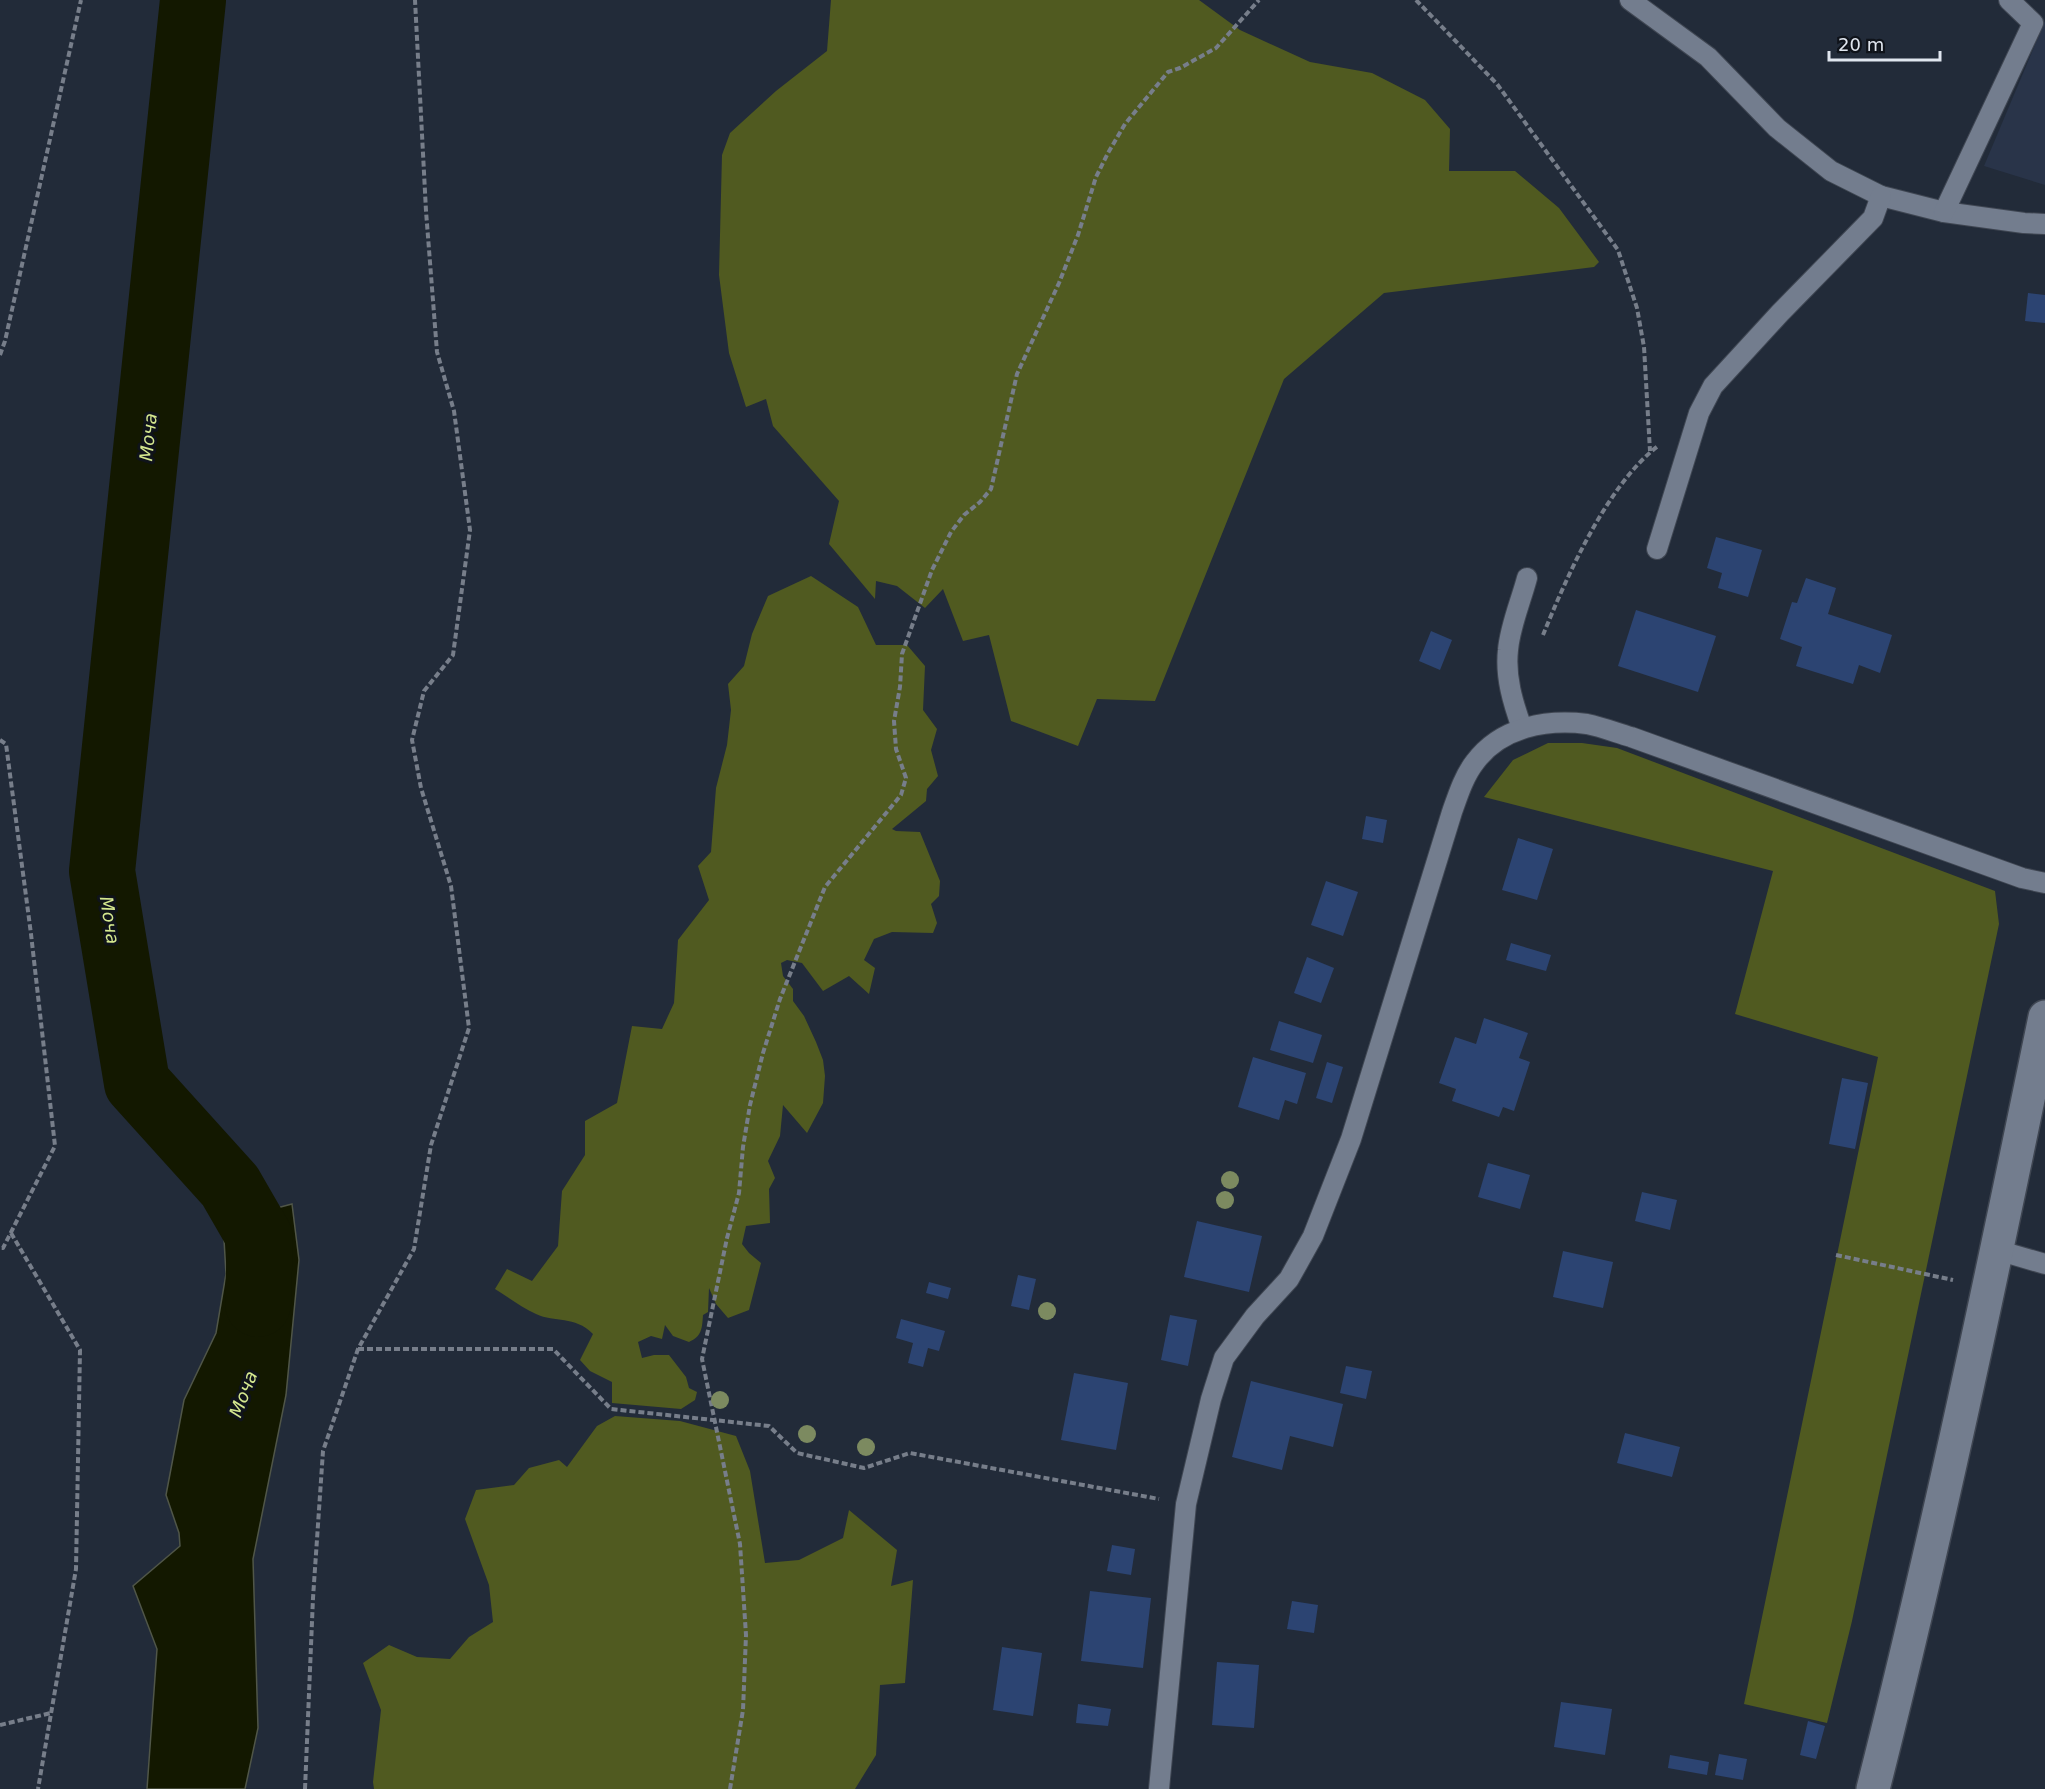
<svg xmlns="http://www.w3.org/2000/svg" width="2045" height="1789" viewBox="0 0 2045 1789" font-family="'DejaVu Sans',sans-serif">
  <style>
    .built { fill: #293449 }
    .green { fill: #505a20 }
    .water { fill: #131800; stroke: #505648; stroke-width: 1.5 }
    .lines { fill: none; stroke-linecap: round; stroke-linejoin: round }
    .river { stroke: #131800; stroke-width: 66 }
    .building { fill: #2c4472 }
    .lane-casing { stroke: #3f4652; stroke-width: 22 }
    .secondary-casing { stroke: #3f4652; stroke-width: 36 }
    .path { stroke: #777e8a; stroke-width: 4; stroke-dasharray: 6 3; stroke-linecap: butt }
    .lane { stroke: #737d8e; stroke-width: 20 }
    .secondary { stroke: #737d8e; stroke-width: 33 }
    .tree { fill: #7c8a60 }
    .labels { text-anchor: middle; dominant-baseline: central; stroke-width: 6; stroke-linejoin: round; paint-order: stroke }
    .water-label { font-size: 18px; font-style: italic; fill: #d5e88f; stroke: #0f131a }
  </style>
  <rect width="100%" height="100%" fill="#222b39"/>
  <path class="built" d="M2045 21V185L1984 166Z"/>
  <g class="green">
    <path d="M831 0H1199L1240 30 1310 62 1372 73 1425 100 1450 129 1449 171H1515L1559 208 1599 262 1594 267 1384 293 1284 379 1155 701 1097 699 1078 746 1011 721 989 635 963 641 943 589 925 608 897 586 876 581 875 599 829 544 839 501 773 426 766 399 746 407 729 353 719 275 722 155 730 133 776 91 827 51Z"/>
    <path d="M811 576 858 607 876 645H907L925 666 923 710 937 729 931 750 938 776 927 789 926 801 892 829 896 831 920 832 940 881 939 896 931 904 937 923 933 933 892 932 874 939 864 960 875 968 869 994 849 976 823 991 802 963 787 960 781 963 783 976 793 989V1001L804 1016 816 1042 823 1060 825 1076 823 1103 807 1133 783 1105 780 1136 768 1161 775 1178 769 1189 770 1223 746 1226 742 1244 749 1253 761 1263 749 1310 728 1318 716 1304 709 1288 708 1312 703 1315C702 1329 702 1336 689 1342L673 1336 665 1325 662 1339 651 1336 638 1342 642 1358 654 1355H669L686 1377 689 1388 697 1392 695 1400 681 1409 612 1403V1382L590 1371 580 1360 593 1334C574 1315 555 1323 536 1314 522 1308 508 1297 495 1289L507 1269 532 1281 558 1246 562 1191 585 1155V1121L617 1103 632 1026 662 1029 674 1003 678 940 709 900 698 866 711 852 716 788 727 745 731 710 728 684 744 666 752 634 768 596Z"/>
    <path d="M1548 743H1582L1617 748 1995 891 1999 924 1852 1621 1827 1723 1744 1704 1878 1057 1735 1014 1773 871 1484 797 1513 760Z"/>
    <path d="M615 1416 680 1421 736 1436 750 1471 765 1563 799 1560 843 1538 849 1510 897 1550 891 1586 913 1580 905 1683 880 1685 876 1755 855 1789H374L373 1782 381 1710 363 1663 389 1645 417 1657 450 1659 469 1637 493 1622 489 1585 465 1519 476 1490 514 1485 529 1468 559 1460 567 1467 597 1426Z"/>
  </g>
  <path class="water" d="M292 1204 299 1260 286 1395 253 1559 258 1728 245 1789H147L157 1649 133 1586 180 1546 179 1533 166 1495 184 1400 216 1333 226 1274 223 1222Z"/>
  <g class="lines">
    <path class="river" d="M193 0 102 871 137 1083 230 1186 260 1238 258 1304"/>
  </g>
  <g class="building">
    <path d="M2028 293 2045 295V323L2025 321Z"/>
    <path d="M1716 537 1762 550 1748 597 1718 588 1722 573 1707 568Z"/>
    <path d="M1806 578 1836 588 1828 614 1892 635 1880 673 1859 665 1853 684 1796 666 1802 647 1780 639 1792 602 1797 603Z"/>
    <path d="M1636 610 1716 636 1698 692 1618 666Z"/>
    <path d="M1431 631 1452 640 1440 670 1419 661Z"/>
    <path d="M1366 816 1387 820 1383 843 1362 839Z"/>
    <path d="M1518 838 1553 849 1537 900 1502 890Z"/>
    <path d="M1326 881 1358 892 1343 936 1311 925Z"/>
    <path d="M1511 943 1551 955 1546 971 1506 960Z"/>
    <path d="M1307 957 1334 968 1321 1003 1294 993Z"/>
    <path d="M1484 1018 1528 1033 1519 1058 1530 1062 1514 1111 1503 1107 1499 1117 1452 1101 1456 1089 1439 1083 1455 1037 1476 1044Z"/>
    <path d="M1279 1021 1322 1035 1313 1063 1270 1050Z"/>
    <path d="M1253 1057 1306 1073 1297 1104 1285 1100 1279 1120 1238 1107Z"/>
    <path d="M1327 1062 1343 1067 1332 1103 1316 1098Z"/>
    <path d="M1842 1078 1868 1083 1855 1149 1829 1144Z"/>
    <path d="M1488 1163 1530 1175 1520 1209 1478 1197Z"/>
    <path d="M1642 1192 1677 1200 1670 1230 1635 1221Z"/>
    <path d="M1197 1221 1262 1236 1249 1292 1184 1277Z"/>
    <path d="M1563 1251 1613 1262 1603 1308 1553 1297Z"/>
    <path d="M1018 1275 1036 1279 1029 1310 1011 1306Z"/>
    <path d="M929 1282 951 1288 948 1299 926 1293Z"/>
    <path d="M1170 1315 1197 1320 1188 1366 1161 1360Z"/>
    <path d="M901 1319 945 1331 939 1351 928 1348 923 1367 908 1363 913 1343 896 1338Z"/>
    <path d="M1346 1366 1372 1371 1366 1399 1340 1393Z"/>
    <path d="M1074 1373 1128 1383 1116 1450 1061 1440Z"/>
    <path d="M1251 1381 1343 1404 1333 1447 1290 1436 1282 1470 1232 1457Z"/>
    <path d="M1625 1433 1680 1447 1672 1477 1617 1463Z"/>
    <path d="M1112 1545 1135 1549 1131 1575 1107 1571Z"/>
    <path d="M1090 1591 1151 1598 1143 1668 1081 1661Z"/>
    <path d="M1292 1601 1318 1605 1314 1633 1287 1629Z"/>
    <path d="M1002 1647 1042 1653 1033 1716 993 1710Z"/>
    <path d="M1217 1662 1259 1665 1254 1728 1212 1725Z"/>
    <path d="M1561 1702 1612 1709 1605 1755 1554 1747Z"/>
    <path d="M1078 1704 1111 1709 1108 1726 1076 1723Z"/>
    <path d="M1808 1721 1825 1726 1816 1759 1800 1755Z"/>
    <path d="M1719 1754 1747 1759 1743 1780 1715 1775Z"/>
    <path d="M1670 1755 1709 1762 1707 1775 1668 1768Z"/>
  </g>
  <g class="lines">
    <defs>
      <g id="lane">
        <path d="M1630 0 1708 57 1777 128 1831 171 1881 196 1944 212 2024 223 2045 224"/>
        <path d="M1944 212 2033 23 2009 0"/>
        <path d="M1657 549 1699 413 1713 386 1780 313 1873 218 1881 196"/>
        <path d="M1522 728C1513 703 1505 677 1508 650 1510 626 1521 601 1527 578"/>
        <path d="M1997 1250 2045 1264"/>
        <path d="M1159 1789 1186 1504 1211 1399 1224 1358 1255 1316 1289 1279 1313 1236 1351 1139 1452 812C1458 795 1464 776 1475 762 1501 727 1546 719 1587 724 1602 727 1617 733 1631 737L2022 878 2045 883"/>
      </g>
      <path id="secondary" d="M1873 1789C1938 1533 1992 1275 2045 1017"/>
    </defs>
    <use href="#lane" class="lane-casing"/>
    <use href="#secondary" class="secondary-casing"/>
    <g class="path">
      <path d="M1416 0 1497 84 1618 250 1637 308 1644 347 1650 451"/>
      <path d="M0 355 5 341 81 0"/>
      <path d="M1543 635C1567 576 1607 485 1658 446"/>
      <path d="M0 740 6 744 31 934 55 1146 3 1248H0"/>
      <path d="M11 1233 80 1350 76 1569 38 1789"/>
      <path d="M1836 1255 1953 1280"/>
      <path d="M358 1349H553L611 1409 769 1426 797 1453 864 1468 910 1453 1159 1499"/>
      <path d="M0 1725 51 1713"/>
      <path d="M305 1789 313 1598 323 1451 358 1349 414 1249 431 1145 469 1028 451 886 421 788 412 740 424 691 453 655 470 530 454 411 437 352 426 211 415 0"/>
      <path d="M730 1789 743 1710 746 1635 740 1544 702 1359 727 1238 739 1193 743 1147 750 1105 763 1053 780 999 825 887 901 795 906 778 896 749 894 721 900 687 902 654 932 570 951 532 964 515 980 502 991 489 1017 374 1059 283 1078 235 1096 177 1108 153 1125 124 1168 72 1180 68 1216 48 1259 0"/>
    </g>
    <use href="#lane" class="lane"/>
    <use href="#secondary" class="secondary"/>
  </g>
  <g class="tree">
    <circle cx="1230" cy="1180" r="9"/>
    <circle cx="1225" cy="1200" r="9"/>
    <circle cx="1047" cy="1311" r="9"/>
    <circle cx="720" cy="1400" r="9"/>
    <circle cx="807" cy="1434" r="9"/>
    <circle cx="866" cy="1447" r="9"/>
  </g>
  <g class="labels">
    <g class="water-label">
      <text transform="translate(148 437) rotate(-84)">Моча</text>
      <text transform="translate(110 920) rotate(81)">Моча</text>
      <text transform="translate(243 1394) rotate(-69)">Моча</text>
    </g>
  </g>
  <path d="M1829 51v9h111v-9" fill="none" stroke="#e0e6ef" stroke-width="3"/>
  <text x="1838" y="51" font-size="18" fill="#e0e6ef" stroke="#0f131a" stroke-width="4.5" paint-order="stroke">20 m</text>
</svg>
